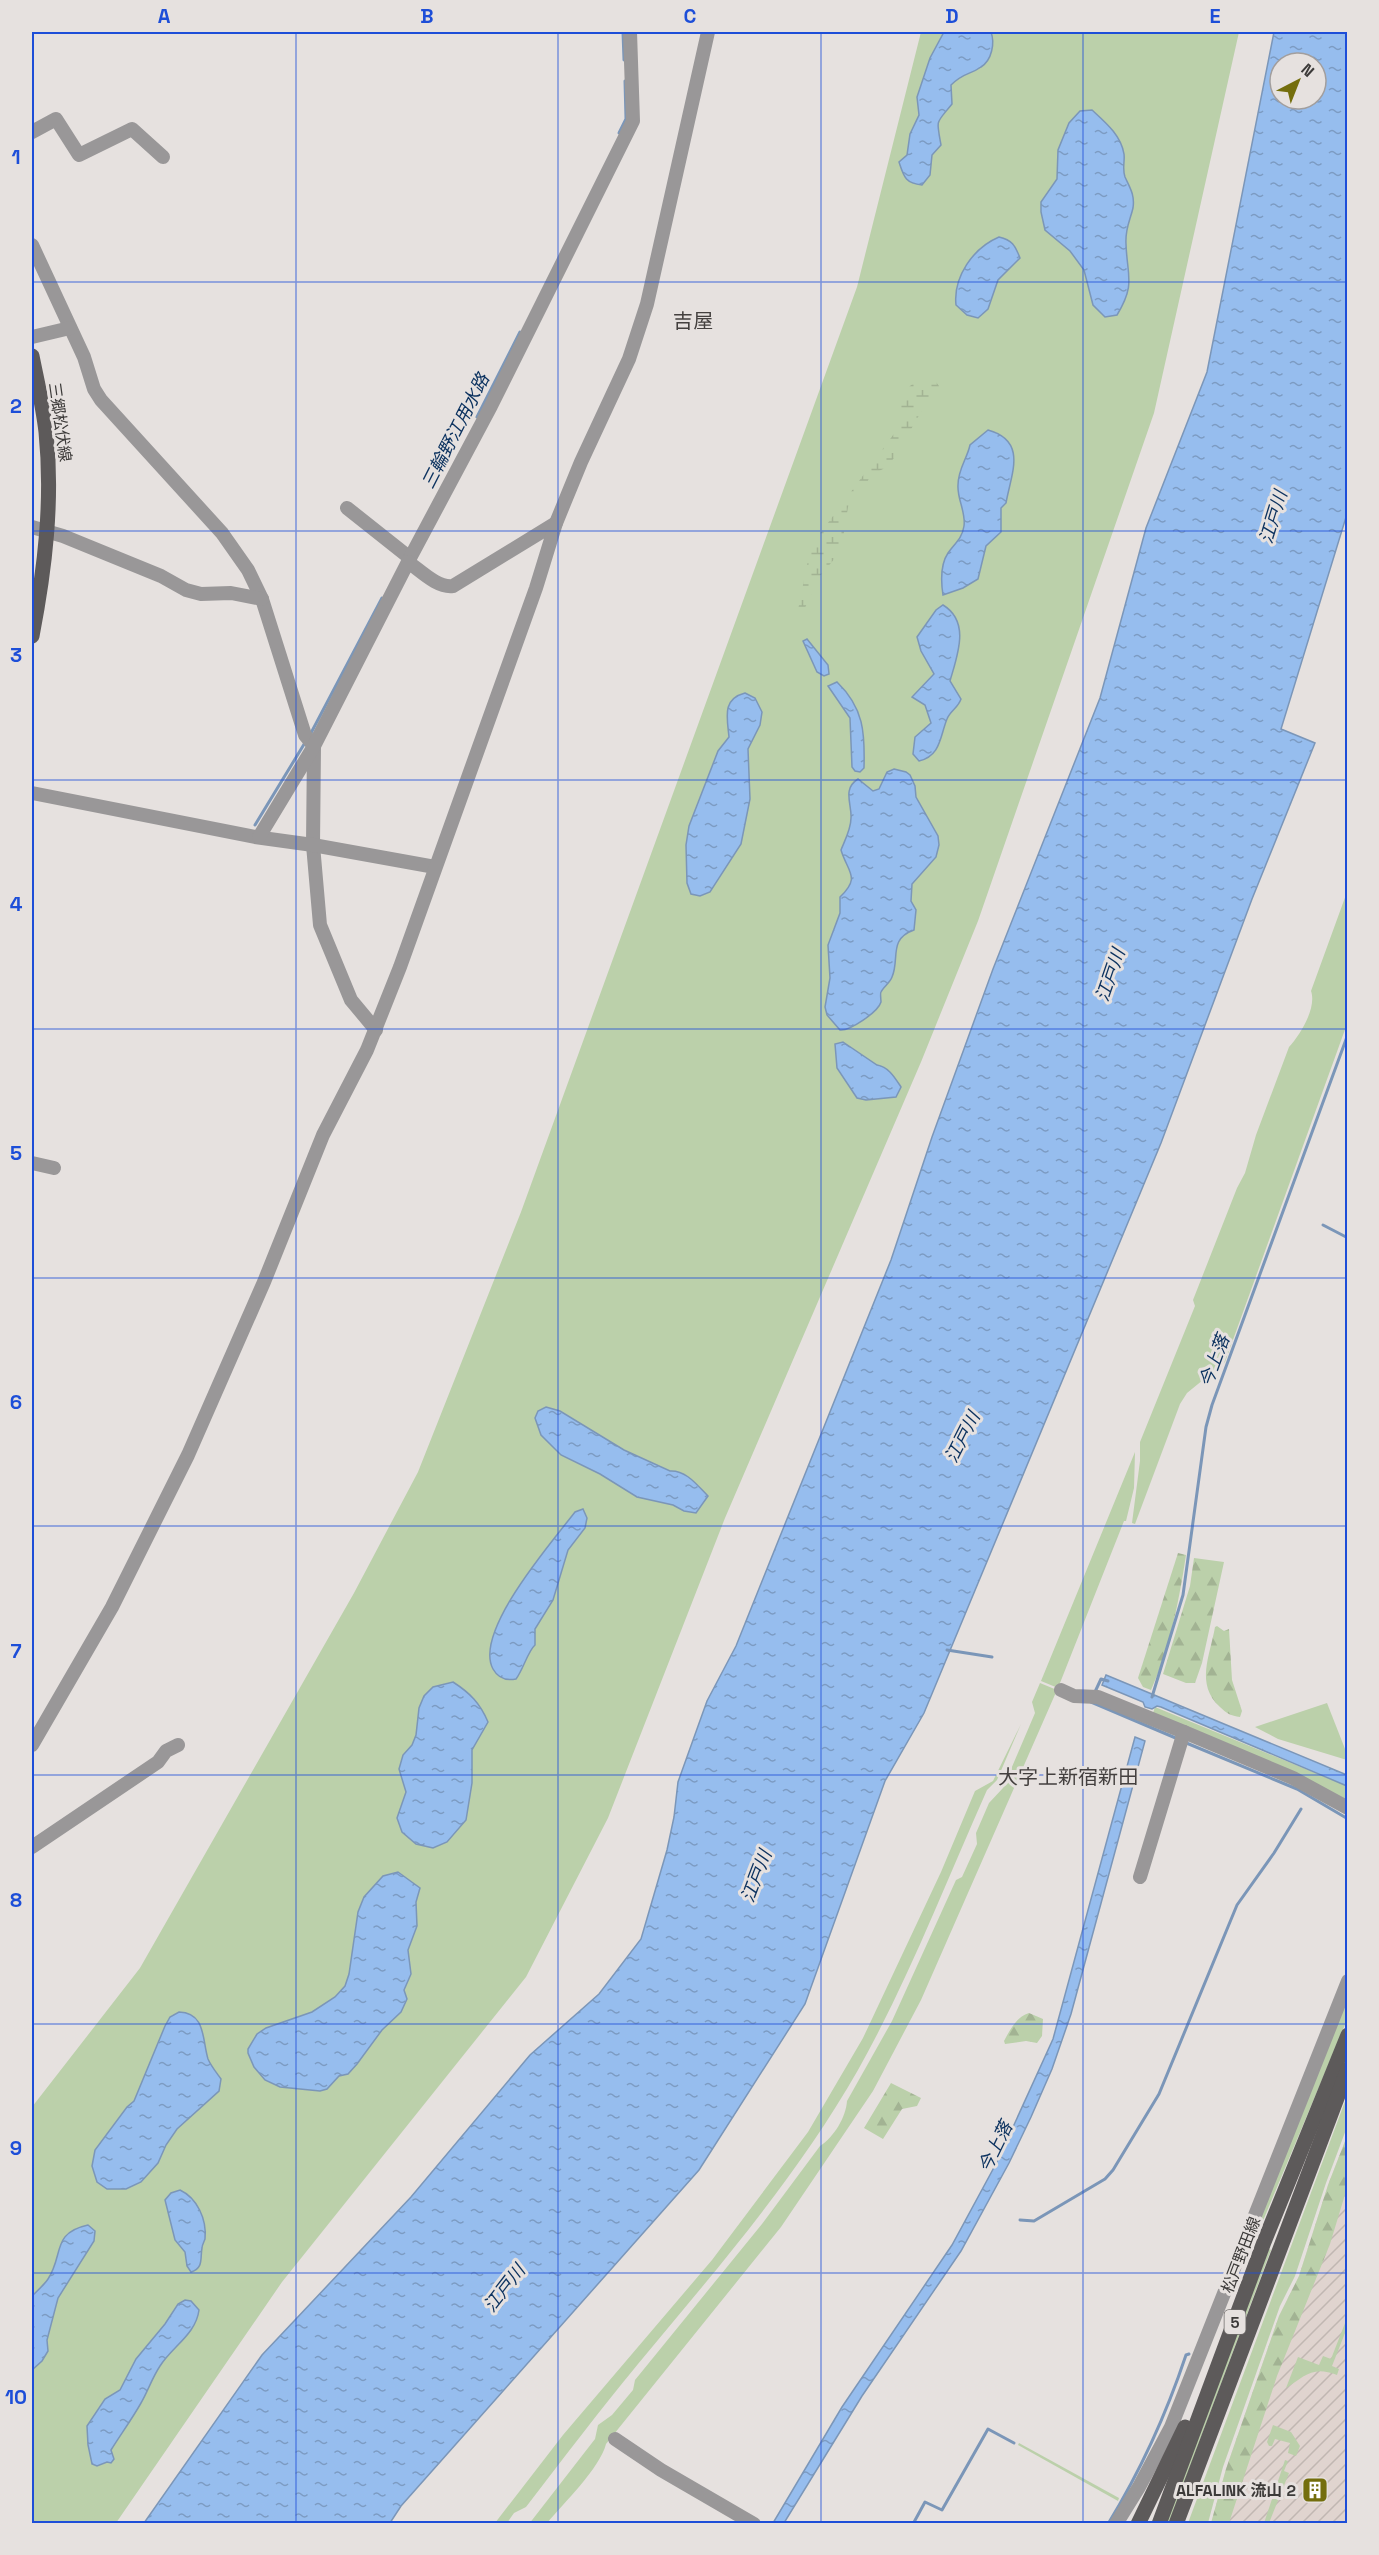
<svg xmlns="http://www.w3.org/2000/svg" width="1379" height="2555" viewBox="0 0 1379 2555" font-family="'Space Grotesk','Noto Sans JP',sans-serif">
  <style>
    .industrial { fill: url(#industrial-furrows) }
    .green { fill: #bbd0aa }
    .forest { fill: url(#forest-firs) }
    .wetland { fill: url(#wetland-marsh) }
    .water { fill: url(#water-ripples); stroke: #7b96b8; stroke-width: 1.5; fill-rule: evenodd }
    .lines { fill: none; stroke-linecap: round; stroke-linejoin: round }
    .stream { stroke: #7b96b8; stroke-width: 3 }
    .minor { stroke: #999798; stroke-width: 14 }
    .major { stroke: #5d5a5a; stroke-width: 15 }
    .grid { fill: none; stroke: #1d4ed8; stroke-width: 1.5; stroke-opacity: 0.55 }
    .labels { text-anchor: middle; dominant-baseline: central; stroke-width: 6; stroke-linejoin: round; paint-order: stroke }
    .shield { fill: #e6e1df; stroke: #6f6c6b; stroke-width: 1.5 }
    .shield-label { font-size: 15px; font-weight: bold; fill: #3c3a39 }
    .street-label { font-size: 16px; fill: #3c3a39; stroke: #e6e1df }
    .poi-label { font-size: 16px; font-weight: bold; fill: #3c3a39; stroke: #e6e1df; text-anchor: end }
    .water-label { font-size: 18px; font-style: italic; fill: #0d3360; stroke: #e6e1df }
    .quarter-label { font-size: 20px; fill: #44403f; stroke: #e6e1df }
    .neatline { fill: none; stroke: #1d4ed8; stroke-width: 2 }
    .grid-label { font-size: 20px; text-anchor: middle; font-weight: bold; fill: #1d4ed8 }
  </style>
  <defs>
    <pattern id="industrial-furrows" width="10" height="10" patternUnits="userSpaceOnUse" patternTransform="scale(1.5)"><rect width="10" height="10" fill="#e0d4cf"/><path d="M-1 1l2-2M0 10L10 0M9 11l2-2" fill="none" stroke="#c1b7b2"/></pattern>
    <pattern id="forest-firs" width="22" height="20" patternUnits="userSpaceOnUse" patternTransform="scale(1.5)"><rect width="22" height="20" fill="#bbd0aa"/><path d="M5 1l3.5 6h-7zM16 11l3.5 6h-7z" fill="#a2b393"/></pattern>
    <pattern id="wetland-marsh" width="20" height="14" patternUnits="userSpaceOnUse" patternTransform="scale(1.5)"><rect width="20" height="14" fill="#bbd0aa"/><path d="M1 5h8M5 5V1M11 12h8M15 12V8" fill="none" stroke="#a2b393"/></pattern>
    <pattern id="water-ripples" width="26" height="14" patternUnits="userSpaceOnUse" patternTransform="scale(1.5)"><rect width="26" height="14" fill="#96bdee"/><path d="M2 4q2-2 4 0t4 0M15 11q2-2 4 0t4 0" fill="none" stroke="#7c9bc2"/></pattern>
  </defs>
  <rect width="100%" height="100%" fill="#e6e1df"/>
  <path class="industrial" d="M1347 2136V2523L1211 2524 1226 2469 1279 2316 1299 2276 1328 2185Z"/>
  <g class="green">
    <path d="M921 32H1239L1154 413 978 921 921 1062 725 1518 608 1818 526 1977 282 2282 116 2523H32V2107L140 1968 354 1593 418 1472 521 1212 857 287Z"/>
    <path d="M1347 892V1024L1225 1362 1187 1393 1180 1404 1135 1524 1132 1523 1140 1461V1442L1195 1306 1193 1300 1237 1188 1245 1173 1256 1135 1289 1047C1300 1035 1317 1008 1311 991Z"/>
    <path d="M1135 1452 1134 1488 1126 1521H1124L1058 1688 1041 1681Z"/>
    <path d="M1040 1683 1057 1690 921 2000 873 2091 781 2227 606 2444C600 2468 563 2504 547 2523L529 2524 595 2439 598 2425 612 2415 633 2390 635 2380 762 2224 820 2146C834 2137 846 2117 847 2101L892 2021 956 1880 962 1877 977 1844 976 1833 989 1803 1003 1788 1035 1713 1032 1702Z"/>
    <path d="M1327 1703 1347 1754V1760L1278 1739 1255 1727Z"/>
    <path d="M1155 1707 1347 1786V1806L1153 1713Z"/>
    <path d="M1021 1724 997 1780 987 1790C945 1884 908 1981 858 2070 797 2177 716 2270 638 2364 599 2411 563 2459 526 2507L514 2513 507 2523H495L563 2435 712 2260 808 2132 863 2038 941 1872 975 1791 993 1781Z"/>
    <path d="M1347 1993V2020L1244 2266 1239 2264Z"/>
    <path d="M1347 2096V2127L1326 2183 1295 2276 1280 2306 1223 2467 1208 2523H1188Z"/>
    <path d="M1269 2249 1271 2250 1169 2523 1166 2524Z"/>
    <path d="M1347 2318V2328L1332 2366 1339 2369 1337 2375C1312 2365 1304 2377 1286 2388L1298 2357 1319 2365 1323 2356 1331 2359Z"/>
    <path d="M1273 2425 1291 2432 1300 2446 1296 2456 1288 2453 1290 2443 1275 2439 1272 2446H1269L1267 2442Z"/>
    <path d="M1019 2443 1119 2498 1118 2501 1018 2445Z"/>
    <path d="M1285 2460 1288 2461 1284 2471 1289 2473 1269 2523H1264Z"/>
  </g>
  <g class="forest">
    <path d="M1178 1553 1186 1555C1179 1601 1170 1648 1151 1690L1143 1687 1138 1678Z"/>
    <path d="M1194 1558 1224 1562 1202 1663 1195 1683H1186L1163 1674 1190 1586Z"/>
    <path d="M1217 1626 1224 1631 1229 1629 1232 1680 1242 1711 1240 1717C1231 1716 1226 1713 1220 1707 1195 1684 1210 1656 1215 1627Z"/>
    <path d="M1029 2013 1043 2019 1042 2036 1037 2043 1026 2041 1005 2044 1004 2041C1010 2030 1016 2017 1029 2013Z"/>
    <path d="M891 2083 921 2098 917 2106 902 2109 883 2139 864 2128Z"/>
    <path d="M1347 2136V2188L1330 2244 1277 2376 1229 2523H1211L1226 2469 1279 2316 1299 2276 1328 2185Z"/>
  </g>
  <path class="wetland" d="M932 377 939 386 935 398 922 410 897 454 887 467 873 474 848 507 841 551 820 576 803 612 798 610 808 560 816 539 899 427 902 393 918 379Z"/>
  <g class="water">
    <path d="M944 32H991C995 43 992 60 981 67 970 75 964 72 951 85L952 104C936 124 936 118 941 145L932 155 930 175 922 185C905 183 904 177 899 162L907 155 910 134 919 115 917 97 930 58Z"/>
    <path d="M1274 32H1347V514L1281 729 1315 743 1252 899 1161 1143 924 1713 885 1781 805 2004 699 2170 401 2506 390 2523H144L262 2355 411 2197 530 2055 599 1994 641 1939 667 1850 674 1817 678 1782 707 1701 736 1646 891 1260 932 1137 993 969 1100 698 1146 528 1207 372ZM1280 63H1316V99H1280Z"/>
    <path d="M1092 110C1105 122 1121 135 1124 154 1125 162 1122 168 1125 177 1130 188 1135 195 1133 208 1130 221 1125 228 1126 244 1127 276 1136 284 1117 315L1105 317 1093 305 1084 270 1070 251 1045 230 1041 212V202L1057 179 1058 150 1069 123 1080 111Z"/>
    <path d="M999 237C1012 240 1015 245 1020 258L998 280 988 309 978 318 967 315 956 305C953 277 973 248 999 237Z"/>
    <path d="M988 430C1028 441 1011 474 1006 503L1001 508V532L986 546 978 579 963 588 943 595C941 582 940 565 948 553 955 543 962 539 964 526 966 512 957 499 958 485 958 469 967 459 970 445Z"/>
    <path d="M943 605C971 622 957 656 950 681L961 699C958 708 950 711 947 719 940 736 941 756 919 761L913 754 915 737 931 723 925 705 912 697 934 674 921 651 917 637 936 610Z"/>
    <path d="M807 639 828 665 829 674 824 676 817 672 803 641Z"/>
    <path d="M837 682C864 708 865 733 864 768L860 772 855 771 852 767 850 718 828 686Z"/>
    <path d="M745 693 755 698 762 712 760 725 748 749 750 799 741 844 710 892 700 896 691 894 687 883 686 845 689 826 718 751 729 737C727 717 722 699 745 693Z"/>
    <path d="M894 769 906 772 910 775 915 786 916 797 938 836 939 845 936 857 912 884 911 901 916 910 914 930C888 939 900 959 892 977 890 983 883 987 881 992 880 993 881 1000 881 1002 878 1012 850 1031 840 1030L827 1015 825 1007 830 978 828 945 840 913V897C861 877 848 873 841 850 845 840 851 829 851 818 852 804 842 789 858 779L873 791 879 789 887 772Z"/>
    <path d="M843 1042 877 1065C889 1067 895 1078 901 1087L896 1097 866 1100 857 1098 837 1068 835 1044Z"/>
    <path d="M546 1407 560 1411 624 1450 670 1471C686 1470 697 1485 708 1496L696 1513 684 1511 673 1505 637 1497 600 1474 561 1455 541 1435 535 1418 538 1411Z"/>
    <path d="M583 1509 587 1518 585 1528 568 1550 553 1600 535 1629V1645C528 1651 523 1670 516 1679 506 1681 498 1678 493 1669 473 1632 552 1542 575 1512Z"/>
    <path d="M1106 1675 1347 1775V1786L1161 1707 1157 1706 1152 1709 1145 1707 1143 1702 1102 1685Z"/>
    <path d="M453 1682C470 1693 480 1703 488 1722L472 1750V1783L466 1820 447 1842 433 1848 416 1844 402 1832 397 1818 406 1792 399 1769 403 1755 412 1745 416 1735 419 1708 424 1696 433 1687Z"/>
    <path d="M1135 1737 1145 1741 1071 2014 1052 2069 1031 2117 1009 2163 961 2251 862 2396 784 2523H773L842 2407 952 2245 998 2160 1053 2039Z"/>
    <path d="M398 1872 420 1888 416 1902 417 1926 408 1950 411 1974 404 1990 407 1999 401 2012 382 2030 357 2064 348 2074 339 2076 327 2089 320 2091 280 2087 265 2080 254 2067 248 2053V2049L257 2034 266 2028 312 2012 335 1997 345 1986 349 1974 358 1912 364 1897 383 1876Z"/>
    <path d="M179 2012C206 2013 202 2039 208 2059 211 2066 216 2072 221 2079L219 2091 177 2129 166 2145 158 2163 141 2182 126 2189H107L97 2182 92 2166 95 2150 127 2107 134 2101 165 2026 170 2017Z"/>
    <path d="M180 2190C197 2198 207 2219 205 2239 204 2242 202 2245 202 2248 200 2258 204 2268 191 2272L187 2266 185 2252 175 2240 165 2200 171 2193Z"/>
    <path d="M88 2225 95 2231 94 2241 58 2298 47 2340 48 2351 42 2361 32 2370V2296C37 2291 44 2285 48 2279 64 2255 51 2233 88 2225Z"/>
    <path d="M185 2300 191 2301 199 2310C196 2334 173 2346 160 2366 152 2378 148 2391 141 2403 132 2419 121 2434 111 2450L114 2459 111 2463 107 2462 97 2466 92 2464 88 2445 87 2426 105 2399 120 2390 136 2359 165 2324 178 2304Z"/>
  </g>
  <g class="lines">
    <g class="stream">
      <path d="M623 32 624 60"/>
      <path d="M619 133 626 119 625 81"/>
      <path d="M477 417 520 332"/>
      <path d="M311 733 382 598"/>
      <path d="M255 825 306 741"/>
      <path d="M1323 1225 1348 1238"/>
      <path d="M947 1650 992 1657"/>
      <path d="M1094 1694 1101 1679 1108 1681"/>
      <path d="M1152 1697 1183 1595 1206 1427 1212 1405 1348 1034"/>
      <path d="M1091 1702 1178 1739"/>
      <path d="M1184 1742 1297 1789 1348 1819"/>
      <path d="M1020 2220 1034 2221 1105 2179 1113 2170 1159 2094 1237 1905 1274 1853 1301 1809"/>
      <path d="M913 2524 925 2502 942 2510 988 2429 1014 2443"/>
      <path d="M1108 2524C1141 2470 1166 2415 1186 2355L1189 2354"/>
    </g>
    <g class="minor">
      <path d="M32 132 56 119 79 155 132 129 163 157"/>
      <path d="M32 245 84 357 94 389 101 400 222 533 248 570 262 599 305 735 314 746 313 845 320 925 351 1000 376 1030"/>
      <path d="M32 337 70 328"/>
      <path d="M347 508 410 558"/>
      <path d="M32 527 63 536 161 576 186 590 201 594 231 593 262 599"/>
      <path d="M410 564V558L491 406 633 121 630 32"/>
      <path d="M32 793 255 837 313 845 435 867"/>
      <path d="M259 837 314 746 408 562C421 571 437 588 453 586L556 523"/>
      <path d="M32 1163 54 1168"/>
      <path d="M1061 1690 1074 1696 1098 1697 1184 1732 1293 1778 1348 1808"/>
      <path d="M32 1745 112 1607 188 1455 264 1282 323 1135 367 1050 400 967 536 588 556 523 581 462 629 359 647 304 708 32"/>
      <path d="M32 1847 158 1762 166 1751 178 1745"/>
      <path d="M1140 1877 1184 1732"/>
      <path d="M615 2439 661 2470 754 2524"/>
      <path d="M1116 2524 1139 2487 1171 2427 1348 1981"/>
    </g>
    <g class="major">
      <path d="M32 356C37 381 43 406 46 432 53 501 45 569 32 636"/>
      <path d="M1138 2524 1185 2427"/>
      <path d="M1159 2524 1264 2242 1348 2035"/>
      <path d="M1176 2524 1348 2069"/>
    </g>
  </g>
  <path class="grid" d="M296 32V2524M558 32V2524M821 32V2524M1083 32V2524M32 282H1348M32 531H1348M32 780H1348M32 1029H1348M32 1278H1348M32 1526H1348M32 1775H1348M32 2024H1348M32 2273H1348"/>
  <defs>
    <symbol id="building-square" viewBox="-11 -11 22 22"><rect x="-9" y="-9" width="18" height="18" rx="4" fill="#746e0d" stroke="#e6e1df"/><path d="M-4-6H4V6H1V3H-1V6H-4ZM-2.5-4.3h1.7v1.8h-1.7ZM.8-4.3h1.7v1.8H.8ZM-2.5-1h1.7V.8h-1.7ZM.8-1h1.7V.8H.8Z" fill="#fff"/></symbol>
  </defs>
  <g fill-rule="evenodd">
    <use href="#building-square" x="1300" y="2475" width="30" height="30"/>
  </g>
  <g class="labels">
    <rect class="shield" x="1224.5" y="2310" width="21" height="24" rx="4.5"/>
    <g class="shield-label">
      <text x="1235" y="2322">5</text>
    </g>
    <g class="street-label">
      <text transform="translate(60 422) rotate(82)">三郷松伏線</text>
      <text transform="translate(1241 2255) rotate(-69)">松戸野田線</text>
    </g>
    <g class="poi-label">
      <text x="1296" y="2490">ALFALINK 流山 2</text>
    </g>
    <g class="water-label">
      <text transform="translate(455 431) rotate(-63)">三輪野江用水路</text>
      <text transform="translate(1273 517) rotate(-73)">江戸川</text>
      <text transform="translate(1110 975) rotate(-71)">江戸川</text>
      <text transform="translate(1214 1361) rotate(-70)">今上落</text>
      <text transform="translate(962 1437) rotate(-63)">江戸川</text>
      <text transform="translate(756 1876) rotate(-69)">江戸川</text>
      <text transform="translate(995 2147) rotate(-64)">今上落</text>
      <text transform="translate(504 2288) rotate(-52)">江戸川</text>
    </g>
    <g class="quarter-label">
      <text x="693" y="321">吉屋</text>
      <text x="1068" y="1777">大字上新宿新田</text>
    </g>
  </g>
  <rect width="1379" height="2555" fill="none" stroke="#e6e1df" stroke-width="66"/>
  <g transform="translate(1298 81) rotate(42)"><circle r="28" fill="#e6e1df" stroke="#a29e9d" stroke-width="1.5"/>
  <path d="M0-4.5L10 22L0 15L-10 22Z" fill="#746e0d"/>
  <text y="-9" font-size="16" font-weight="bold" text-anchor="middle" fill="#3c3a39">N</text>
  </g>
  <rect x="33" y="33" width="1313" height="2489" class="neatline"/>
  <g class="grid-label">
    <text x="164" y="23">A</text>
    <text x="427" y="23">B</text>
    <text x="690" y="23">C</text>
    <text x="952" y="23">D</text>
    <text x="1215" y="23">E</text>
    <text x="16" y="164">1</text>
    <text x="16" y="413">2</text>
    <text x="16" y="662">3</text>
    <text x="16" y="911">4</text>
    <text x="16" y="1160">5</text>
    <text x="16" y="1409">6</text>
    <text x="16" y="1658">7</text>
    <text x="16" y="1907">8</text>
    <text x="16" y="2155">9</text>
    <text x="16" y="2404">10</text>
  </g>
</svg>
